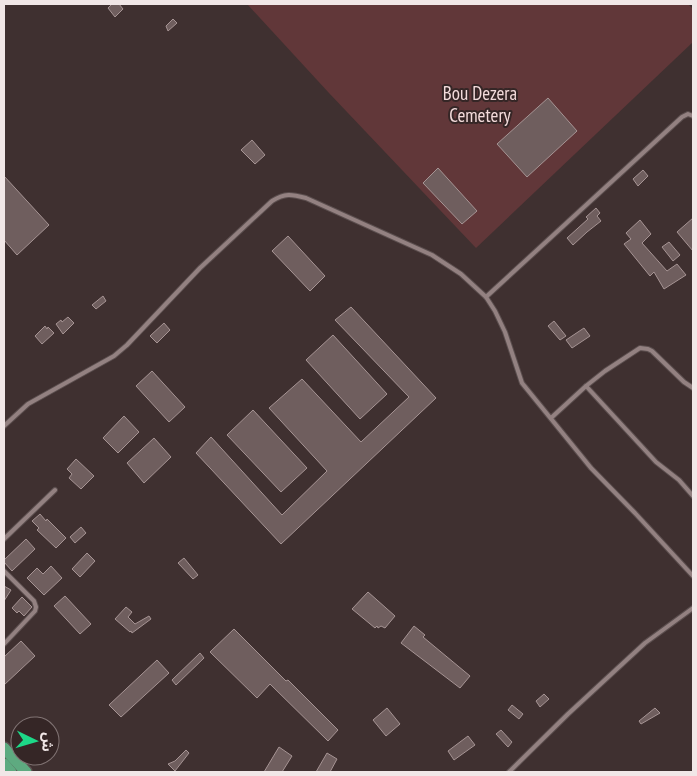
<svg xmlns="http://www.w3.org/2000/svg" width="697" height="776" viewBox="0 0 697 776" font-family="'PT Sans Narrow','Noto Sans Arabic',sans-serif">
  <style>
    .green { fill: #613739 }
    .building { fill: #6f5e5e; stroke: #a69494 }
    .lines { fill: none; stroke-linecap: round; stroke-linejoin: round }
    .service-casing { stroke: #5b4e4e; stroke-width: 6 }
    .trunk-casing { stroke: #5b4e4e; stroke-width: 14 }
    .service { stroke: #938181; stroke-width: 4 }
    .trunk { stroke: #5eaa80; stroke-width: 11 }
    .labels { text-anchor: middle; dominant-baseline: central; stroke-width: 4; stroke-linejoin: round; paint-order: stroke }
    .park-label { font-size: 19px; fill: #f3dbdb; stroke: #352626 }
  </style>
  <rect width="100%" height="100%" fill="#3f3030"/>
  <path class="green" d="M247 4H688L693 9V42L476 248 329 93Z"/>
  <g class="building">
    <path d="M112 4H119L123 9 115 17 108 8Z"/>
    <path d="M173 19 177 23 168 31 166 26Z"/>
    <path d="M548 98 577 131 527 177 497 144Z"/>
    <path d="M252 140 265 155 255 164 241 150Z"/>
    <path d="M438 168 477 211 462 224 423 183Z"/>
    <path d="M643 170 648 176 638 186 633 179Z"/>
    <path d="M4 176 49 225 17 255 4 240Z"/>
    <path d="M596 208 600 213 597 216 601 221 587 232 573 245 567 238 588 219 586 217Z"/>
    <path d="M693 218V251L677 232Z"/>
    <path d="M640 220 651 234 642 243 667 271 677 264 686 275 664 289 654 272 650 276 624 244 631 239 626 233Z"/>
    <path d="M288 236 325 276 310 291 272 251Z"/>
    <path d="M669 242 680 255 673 261 662 247Z"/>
    <path d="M103 296 106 301 96 309 92 305Z"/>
    <path d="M351 307 436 398 281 544 196 453 211 437 282 515 327 471 269 408 302 379 361 442 409 397 335 320Z"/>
    <path d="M68 317 74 323 63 334 56 324 61 320 62 322Z"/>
    <path d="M554 321 566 336 560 340 548 326Z"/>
    <path d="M164 323 170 330 157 343 150 336Z"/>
    <path d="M45 326 47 329 48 327 54 333 42 344 35 336Z"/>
    <path d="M584 328 590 336 572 348 566 340Z"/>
    <path d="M333 335 387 394 360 419 306 360Z"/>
    <path d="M152 371 185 407 169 422 136 386Z"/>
    <path d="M253 410 307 468 281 492 227 435Z"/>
    <path d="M124 416 139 432 118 453 103 438Z"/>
    <path d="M154 438 171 457 144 483 127 463Z"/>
    <path d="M76 459 94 476 81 489 69 478 72 474 67 469Z"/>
    <path d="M40 514 46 521 47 519 66 538 56 548 37 530 39 528 32 521Z"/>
    <path d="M81 527 86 533 75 543 70 537Z"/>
    <path d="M26 539 35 549 12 571 4 562V560Z"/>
    <path d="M87 553 95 561 80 577 72 569Z"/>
    <path d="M184 558 198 575 193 579 178 563Z"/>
    <path d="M51 566 62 578 44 595 27 578 37 568 43 574Z"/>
    <path d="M4 586 11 590 4 601Z"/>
    <path d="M368 592 395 616 385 628 381 626 378 628 377 626 375 628 352 609Z"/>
    <path d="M65 596 91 624 80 634 54 606Z"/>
    <path d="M22 597 32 607 24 616 19 611 17 613 12 608Z"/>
    <path d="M126 607 132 612 128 617 135 624 149 616 151 619 132 633 131 631 130 632 115 619Z"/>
    <path d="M414 626 425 635 423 637 470 676 460 688 401 643Z"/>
    <path d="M234 629 286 681 288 680 338 730 328 741 270 684 257 698 210 652Z"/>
    <path d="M21 641 35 656 4 685V657Z"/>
    <path d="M200 653 204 658 176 685 172 680Z"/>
    <path d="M157 660 169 673 121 717 109 705Z"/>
    <path d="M544 694 549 699 540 707 536 701Z"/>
    <path d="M512 705 523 714 519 719 508 710Z"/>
    <path d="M387 708 400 724 386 736 373 720Z"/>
    <path d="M655 708 660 713 641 724 639 721Z"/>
    <path d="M501 730 512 742 508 747 496 734Z"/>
    <path d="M468 736 475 745 454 760 448 751Z"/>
    <path d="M279 747 292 756 282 772H264Z"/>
    <path d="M186 750 189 753 175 771 168 764 175 761Z"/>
    <path d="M327 753 337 759 330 772H316Z"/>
  </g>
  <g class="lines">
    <defs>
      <g id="service">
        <path d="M486 297 682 117 688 114 693 116"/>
        <path d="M693 388 684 382 652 351 648 349 640 348 605 371 586 386 656 462 679 480 693 496"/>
        <path d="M551 418 586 386"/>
        <path d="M4 426 28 404 114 356 127 345 200 268 272 201C285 193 291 194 306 198L432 255 461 274 486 297 495 311 505 332 522 383 591 468 635 513 693 576"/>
        <path d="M4 539 55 490"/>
        <path d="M4 571 34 601 36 607 35 611 4 644"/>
        <path d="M509 772 568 714 645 643 693 608"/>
      </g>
      <g id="trunk">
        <path d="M4 748 26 772"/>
        <path d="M4 764 11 772"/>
      </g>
    </defs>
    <use href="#service" class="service-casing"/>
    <use href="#trunk" class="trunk-casing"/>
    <use href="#service" class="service"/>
    <use href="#trunk" class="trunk"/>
  </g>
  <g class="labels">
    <g class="park-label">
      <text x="480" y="93">Bou Dezera<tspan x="480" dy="22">Cemetery</tspan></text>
    </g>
  </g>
  <rect width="697" height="776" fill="none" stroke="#f1e7e7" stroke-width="10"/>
  <g transform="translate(35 741) rotate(95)"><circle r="24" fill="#352626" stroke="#807373"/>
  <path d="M0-4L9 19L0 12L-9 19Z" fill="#1dd888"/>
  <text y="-8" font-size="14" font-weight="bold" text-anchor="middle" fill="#f1e7e7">ش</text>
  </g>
</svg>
